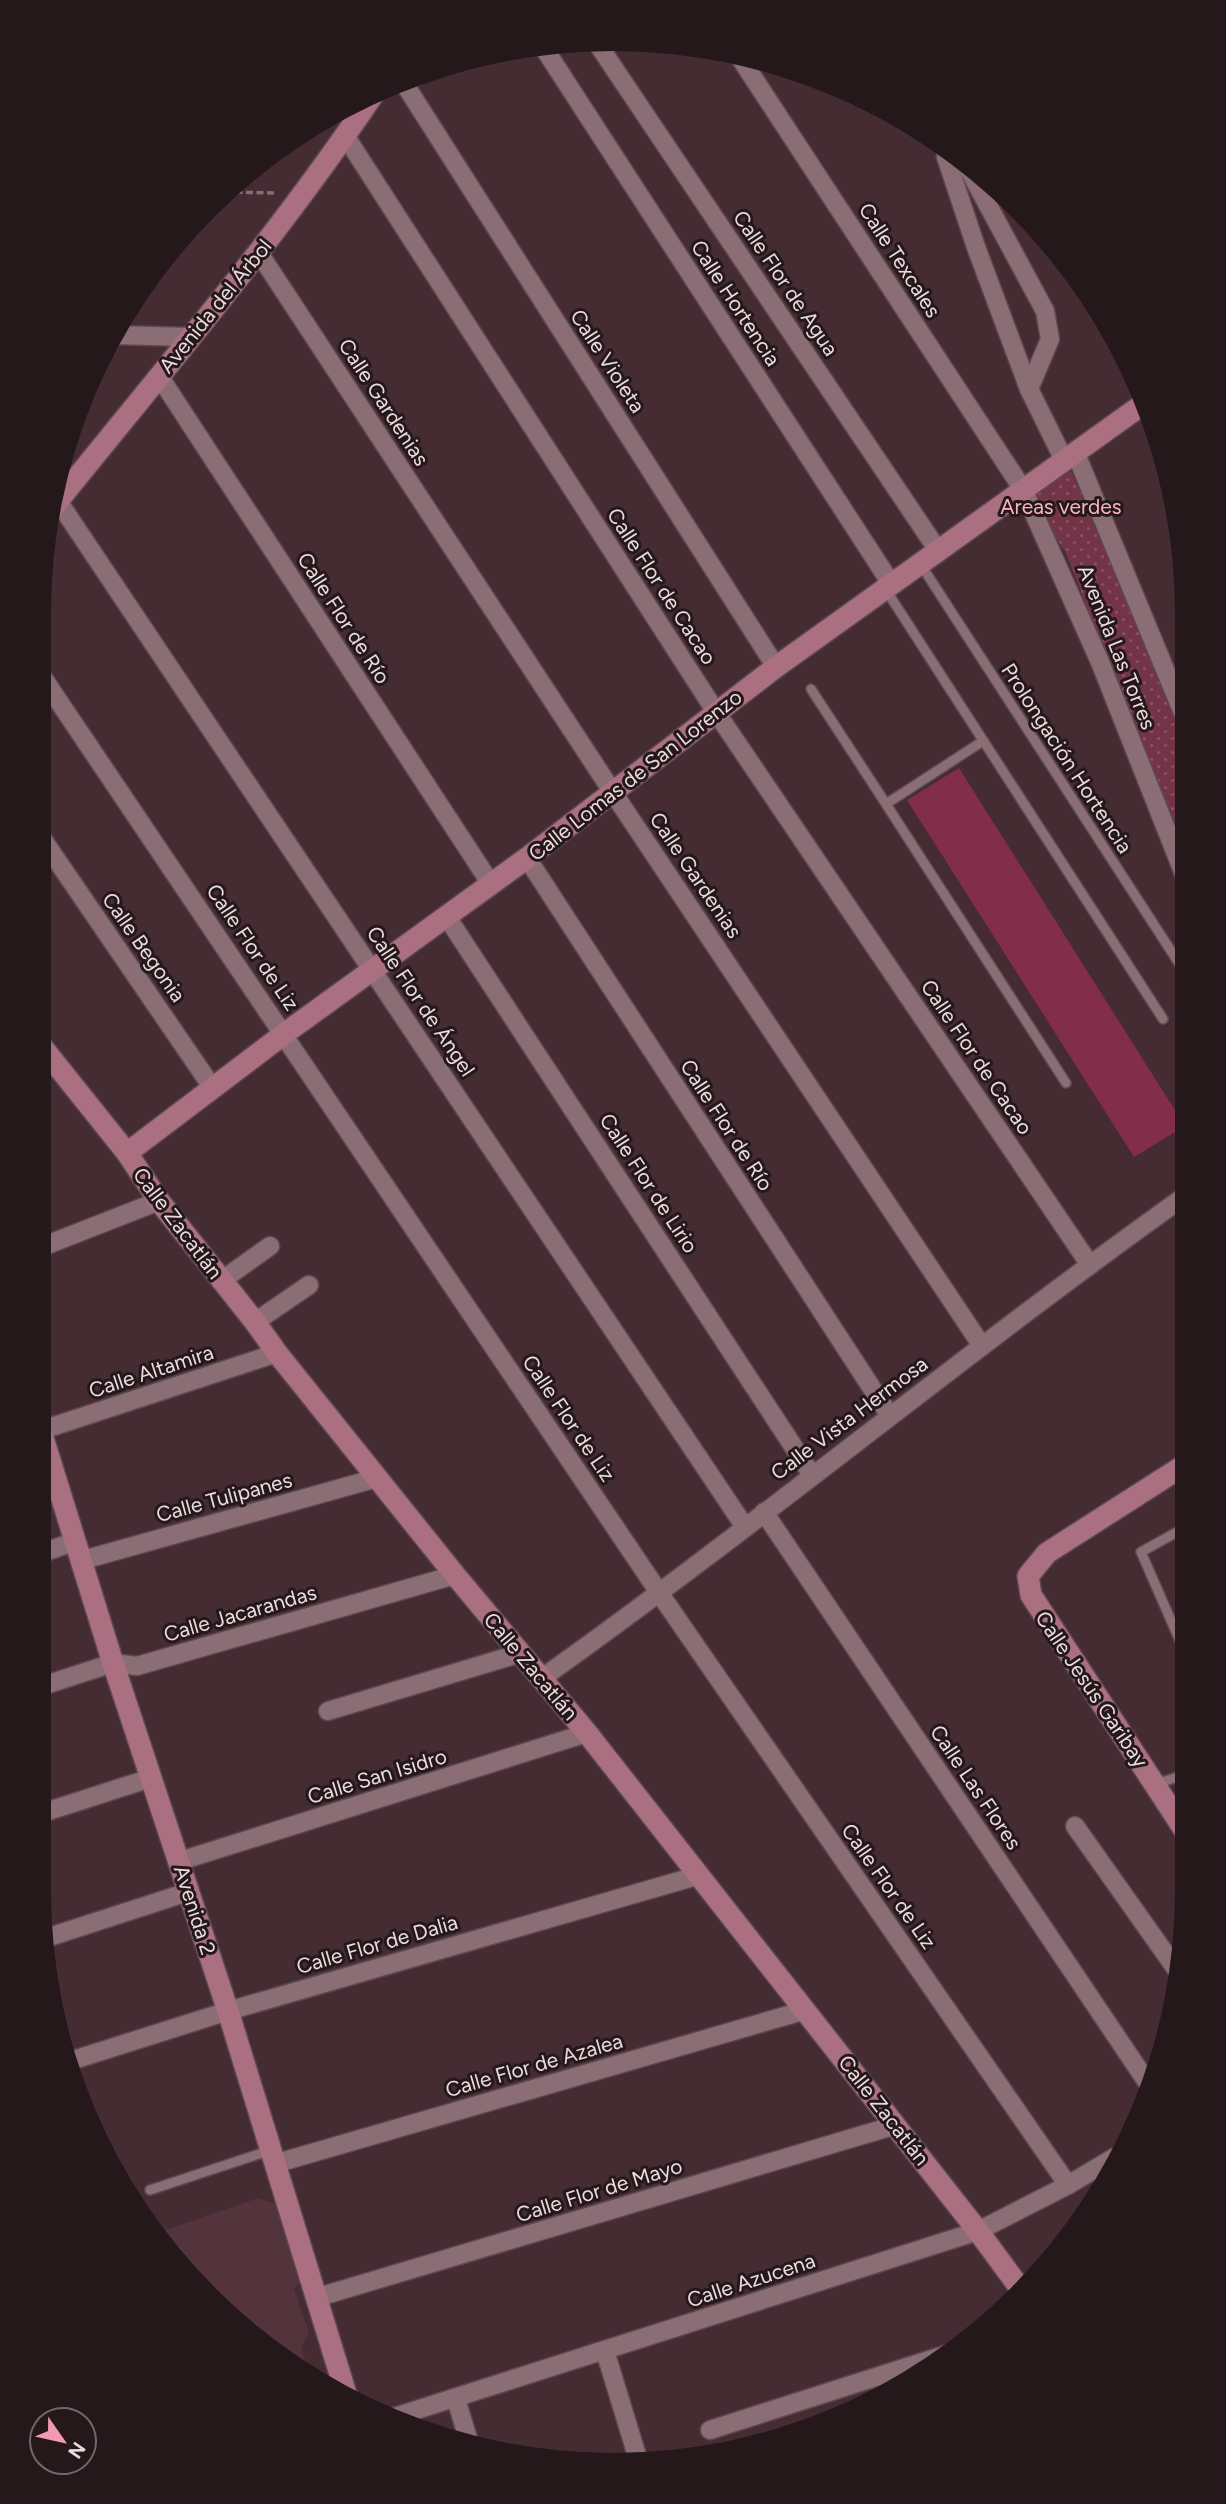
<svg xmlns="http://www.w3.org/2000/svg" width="1226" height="2504" viewBox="0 0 1226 2504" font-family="Figtree,sans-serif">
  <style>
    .built { fill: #53333c }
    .park { fill: url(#park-dots) }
    .building { fill: #822d4a }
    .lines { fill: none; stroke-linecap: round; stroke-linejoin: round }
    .lane-casing { stroke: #5d484e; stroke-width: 12 }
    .street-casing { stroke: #5d484e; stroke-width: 21 }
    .secondary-casing { stroke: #5d484e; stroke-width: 24 }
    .path { stroke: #846f74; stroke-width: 3.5; stroke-dasharray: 7 3.5; stroke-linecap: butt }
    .lane { stroke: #8b6e75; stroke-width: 9 }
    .street { stroke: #8b6e75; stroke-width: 18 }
    .secondary { stroke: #aa7081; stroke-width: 21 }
    .labels { text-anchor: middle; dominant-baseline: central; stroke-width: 6; stroke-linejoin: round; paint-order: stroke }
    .street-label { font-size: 21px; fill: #ebdbde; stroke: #24181b }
    .park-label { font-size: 21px; fill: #fcb1c5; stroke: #24181b }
  </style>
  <defs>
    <pattern id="park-dots" width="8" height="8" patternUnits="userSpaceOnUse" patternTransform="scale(1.75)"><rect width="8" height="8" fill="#733448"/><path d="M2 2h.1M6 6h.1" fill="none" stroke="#875162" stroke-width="1.8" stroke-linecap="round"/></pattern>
  </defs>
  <rect width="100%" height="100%" fill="#452c33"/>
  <path class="built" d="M258 2198 279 2205 302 2280 294 2289 309 2334 301 2346 311 2378 294 2369 157 2241 154 2234Z"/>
  <path class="park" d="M1068 464 1183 726 1184 853 1065 551 1024 495Z"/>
  <path class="building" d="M959 768 1185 1126 1134 1157 907 800Z"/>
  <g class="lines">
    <defs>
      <g id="lane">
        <path d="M921 565 1184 971"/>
        <path d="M886 590 1163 1019"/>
        <path d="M811 689 886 804"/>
        <path d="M983 741 886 804 1066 1083"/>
        <path d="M1186 1527 1141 1552 1187 1657"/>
        <path d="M1156 1784 1187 1774"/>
        <path d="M150 2190 271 2150"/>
      </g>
      <g id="street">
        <path d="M595 40 939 552"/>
        <path d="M542 45 892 585"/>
        <path d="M737 53 1024 491 1100 662 1184 874"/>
        <path d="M402 80 776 667"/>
        <path d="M338 112 362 111"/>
        <path d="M346 137 716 712 1090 1265"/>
        <path d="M953 151 946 157 976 247 1029 389 1065 462"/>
        <path d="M962 157 1045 311 1050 339 1029 389"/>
        <path d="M259 253 612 791 982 1346"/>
        <path d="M113 335 190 337"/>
        <path d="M159 376 491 884"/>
        <path d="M1076 454 1183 713"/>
        <path d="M53 490 58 501 745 1527"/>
        <path d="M39 672 660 1594 1068 2185"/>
        <path d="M39 834 212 1087"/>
        <path d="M527 858 890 1416"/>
        <path d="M447 917 812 1475"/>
        <path d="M39 1248 159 1201"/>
        <path d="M221 1281 270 1246"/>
        <path d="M255 1322 309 1285"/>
        <path d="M39 1431 277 1353"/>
        <path d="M764 1512 1151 2088"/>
        <path d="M39 1554 76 1541"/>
        <path d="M83 1560 377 1478"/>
        <path d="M542 1678C760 1523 967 1351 1185 1196"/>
        <path d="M39 1687 113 1663 137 1666 455 1575"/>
        <path d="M328 1711 521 1653"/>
        <path d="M39 1814 151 1778"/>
        <path d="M1075 1826 1179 1973"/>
        <path d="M180 1861 587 1733"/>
        <path d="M46 1938 188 1892"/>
        <path d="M67 2062 228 2011 700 1875"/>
        <path d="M274 2164 806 2010"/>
        <path d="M315 2298 896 2125"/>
        <path d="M605 2351 638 2459"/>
        <path d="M456 2399 470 2445"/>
        <path d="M388 2419 978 2231 1068 2185 1115 2157"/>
        <path d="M710 2430 954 2352"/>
      </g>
      <g id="secondary">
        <path d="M48 516 58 501C166 367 279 235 375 92"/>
        <path d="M39 1043 127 1153 159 1201 255 1322 277 1353 455 1575 587 1733 978 2231 1022 2291"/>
        <path d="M127 1153 284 1034 527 858 776 667 1146 402"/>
        <path d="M39 1425 113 1663 228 2011 347 2397"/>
        <path d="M1186 1464 1047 1553 1028 1576 1031 1595 1187 1834"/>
      </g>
    </defs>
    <use href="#lane" class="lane-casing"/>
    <use href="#street" class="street-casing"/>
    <use href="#secondary" class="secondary-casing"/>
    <path class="path" d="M225 192 277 193"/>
    <use href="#lane" class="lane"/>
    <use href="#street" class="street"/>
    <use href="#secondary" class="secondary"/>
  </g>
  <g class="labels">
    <g class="street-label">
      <text transform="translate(900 260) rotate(57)">Calle Texcales</text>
      <text transform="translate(786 283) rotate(56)">Calle Flor de Agua</text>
      <text transform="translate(736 303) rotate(57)">Calle Hortencia</text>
      <text transform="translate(215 306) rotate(-51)">Avenida del Árbol</text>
      <text transform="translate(608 361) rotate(57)">Calle Violeta</text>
      <text transform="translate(384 402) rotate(57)">Calle Gardenias</text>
      <text transform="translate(662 586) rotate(57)">Calle Flor de Cacao</text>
      <text transform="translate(344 618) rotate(57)">Calle Flor de Río</text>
      <text transform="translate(1117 647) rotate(68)">Avenida Las Torres</text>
      <text transform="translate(1067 758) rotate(57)">Prolongación Hortencia</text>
      <text transform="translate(635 775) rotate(-38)">Calle Lomas de San Lorenzo</text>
      <text transform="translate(696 875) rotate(56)">Calle Gardenias</text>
      <text transform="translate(144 947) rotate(55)">Calle Begonia</text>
      <text transform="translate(253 947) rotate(56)">Calle Flor de Liz</text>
      <text transform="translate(421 1001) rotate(56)">Calle Flor de Ángel</text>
      <text transform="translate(977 1057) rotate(56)">Calle Flor de Cacao</text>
      <text transform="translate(727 1125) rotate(57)">Calle Flor de Río</text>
      <text transform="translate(649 1183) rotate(57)">Calle Flor de Lirio</text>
      <text transform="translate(178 1223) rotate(53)">Calle Zacatlán</text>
      <text transform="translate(151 1371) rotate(-18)">Calle Altamira</text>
      <text transform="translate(569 1418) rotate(56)">Calle Flor de Liz</text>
      <text transform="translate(849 1418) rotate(-37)">Calle Vista Hermosa</text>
      <text transform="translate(224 1497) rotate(-15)">Calle Tulipanes</text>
      <text transform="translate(240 1613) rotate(-16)">Calle Jacarandas</text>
      <text transform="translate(531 1666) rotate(50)">Calle Zacatlán</text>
      <text transform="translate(1092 1689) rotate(56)">Calle Jesús Garibay</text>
      <text transform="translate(377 1776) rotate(-17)">Calle San Isidro</text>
      <text transform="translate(976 1787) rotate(56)">Calle Las Flores</text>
      <text transform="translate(889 1886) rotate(55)">Calle Flor de Liz</text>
      <text transform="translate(195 1910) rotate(72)">Avenida 2</text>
      <text transform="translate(377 1944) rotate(-16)">Calle Flor de Dalia</text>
      <text transform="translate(534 2065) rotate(-16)">Calle Flor de Azalea</text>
      <text transform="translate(884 2110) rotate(52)">Calle Zacatlán</text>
      <text transform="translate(599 2190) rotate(-17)">Calle Flor de Mayo</text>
      <text transform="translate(751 2280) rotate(-18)">Calle Azucena</text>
    </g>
    <g class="park-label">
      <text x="1061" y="506">Areas verdes</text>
    </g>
  </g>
  <path d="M0 0H1226V2504H0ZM613 51H613A562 562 0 0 1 1175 613V1891A562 562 0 0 1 613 2453H613A562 562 0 0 1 51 1891V613A562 562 0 0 1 613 51Z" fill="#24181b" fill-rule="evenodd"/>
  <g transform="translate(63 2441) rotate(124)"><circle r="33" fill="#24181b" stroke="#746669" stroke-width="2"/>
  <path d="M0-5L12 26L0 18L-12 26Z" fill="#f19ab2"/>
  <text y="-10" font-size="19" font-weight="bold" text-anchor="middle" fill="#ebdbde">N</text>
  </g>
</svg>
